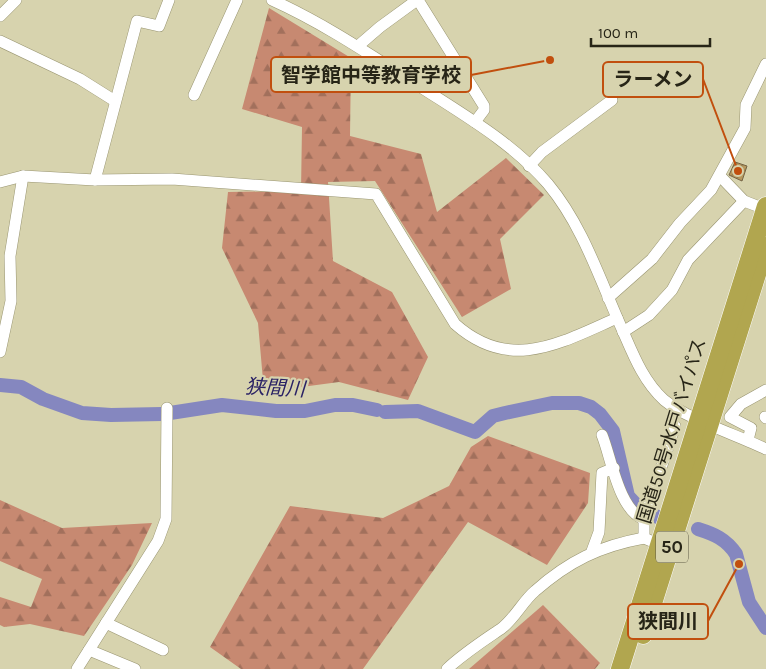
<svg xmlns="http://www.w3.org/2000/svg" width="766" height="669" viewBox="0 0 766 669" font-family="Karla,'Noto Sans JP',sans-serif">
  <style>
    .forest { fill: url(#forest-firs) }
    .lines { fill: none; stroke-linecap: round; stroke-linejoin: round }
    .river { stroke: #8587bf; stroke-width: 14 }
    .building { fill: url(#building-hatch); stroke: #756445 }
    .minor-casing { stroke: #999571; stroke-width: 12 }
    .highway-casing { stroke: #fff; stroke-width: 19 }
    .minor { stroke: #fff; stroke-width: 11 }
    .highway { stroke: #b1a64f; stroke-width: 18 }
    .labels { text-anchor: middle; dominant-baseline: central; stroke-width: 4.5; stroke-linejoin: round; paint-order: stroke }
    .shield { fill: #d7d3ae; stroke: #5c5944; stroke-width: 1 }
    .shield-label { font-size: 18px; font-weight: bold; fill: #272517 }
    .street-label { font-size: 19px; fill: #272517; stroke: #d7d3ae }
    .water-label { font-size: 20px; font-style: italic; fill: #2a2265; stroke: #d7d3ae }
    .leader { fill: none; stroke: #c14f0e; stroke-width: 2 }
    .callout-dot { fill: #c14f0e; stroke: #d7d3ae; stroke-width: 2 }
    .callout { fill: #d7d3ae; stroke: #c14f0e; stroke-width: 2 }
    .callout-label { font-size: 20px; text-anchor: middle; font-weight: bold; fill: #272517 }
  </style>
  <defs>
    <pattern id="forest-firs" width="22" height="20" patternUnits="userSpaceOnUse" patternTransform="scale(1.25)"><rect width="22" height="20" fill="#c78971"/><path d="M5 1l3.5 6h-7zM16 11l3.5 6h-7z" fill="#a2705c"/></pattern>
    <pattern id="building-hatch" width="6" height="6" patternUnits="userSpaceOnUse" patternTransform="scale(1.25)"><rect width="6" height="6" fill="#b7995f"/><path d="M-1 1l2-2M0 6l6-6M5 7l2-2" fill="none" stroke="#957d4d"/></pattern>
  </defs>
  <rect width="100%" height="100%" fill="#d7d3ae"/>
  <g class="forest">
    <path d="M269 8 351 58 350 136 421 154 437 212 506 158 544 195 500 239 511 289 462 317 375 181 328 182 333 261 392 292 428 357 408 400 339 382 264 392 258 323 222 248 228 192 301 191 302 127 242 109Z"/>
    <path d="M488 436 590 473 588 503 547 565 468 522 363 669H241L210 647 290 506 383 518 449 486 471 447Z"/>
    <path d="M0 500 62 528 152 523 132 565 84 636 30 624 4 627 0 625V597L31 607 42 579 0 561Z"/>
    <path d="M543 605 600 663 595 669H469Z"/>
  </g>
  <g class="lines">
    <g class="river">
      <path d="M0 385 21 387 43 399 82 413 111 415 162 414"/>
      <path d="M385 412 418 411 475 432 493 416 505 413 552 403H579L591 407 600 414 613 431 628 496 642 511"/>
      <path d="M170 413 222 405 276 411H305L335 405H353L377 410"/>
      <path d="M648 514 658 517"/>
      <path d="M698 529C714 534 726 539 736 554L749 602 766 628"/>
    </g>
  </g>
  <path class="building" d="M735 162 747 166 742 181 729 175Z"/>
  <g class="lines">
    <defs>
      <g id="minor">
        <path d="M272 0C323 23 369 54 416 84 462 114 512 142 548 184 583 226 600 280 622 329 633 354 643 381 664 400 687 419 737 435 766 449"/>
        <path d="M418 0 484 106V110L475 122"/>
        <path d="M0 16 16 0"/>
        <path d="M0 41 80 79 115 101"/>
        <path d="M358 46 380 27 417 0"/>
        <path d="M194 95 237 0"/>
        <path d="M529 166 542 152 612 100"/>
        <path d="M720 176 744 201 765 209"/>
        <path d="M95 180 137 21 159 26 169 0"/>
        <path d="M0 182 23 176 95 180 172 179 376 194 455 324C510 373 560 343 617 318"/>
        <path d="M608 298 652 259 680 223 711 190 745 128 746 105 766 64"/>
        <path d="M623 332 649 315 672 290 688 260 744 201"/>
        <path d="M0 352 11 301 10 256 23 176"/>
        <path d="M765 417 766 418"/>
        <path d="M602 435C611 457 619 511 644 519"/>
        <path d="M748 440 751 428 730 417 741 404 766 390"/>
        <path d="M651 541 644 538V519L675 426"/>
        <path d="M592 551 599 532 602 473 614 468"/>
        <path d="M106 623 163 650"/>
        <path d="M89 650 135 669"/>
        <path d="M77 669 158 541 166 519 167 408"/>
        <path d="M447 669C464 653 483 641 502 628 515 618 523 601 535 591 569 561 600 546 644 538"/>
      </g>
      <g id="highway">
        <path d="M643 635 766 246"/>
        <path d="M620 669 766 206"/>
      </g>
    </defs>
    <use href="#minor" class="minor-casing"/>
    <use href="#highway" class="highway-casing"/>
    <use href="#minor" class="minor"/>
    <use href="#highway" class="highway"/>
  </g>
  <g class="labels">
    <rect class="shield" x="656" y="531.5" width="32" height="31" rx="4"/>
    <g class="shield-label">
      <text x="672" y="547">50</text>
    </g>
    <g class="street-label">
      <text transform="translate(672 431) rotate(-73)">国道50号水戸バイパス</text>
    </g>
    <g class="water-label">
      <text transform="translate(275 388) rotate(3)">狭間川</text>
    </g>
  </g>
  <path class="leader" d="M550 60L471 75M738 171L703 79M739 564L708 621"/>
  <g class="callout-dot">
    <circle cx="550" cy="60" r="5"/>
    <circle cx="738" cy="171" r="5"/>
    <circle cx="739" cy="564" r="5"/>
  </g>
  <g class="callout">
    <rect x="271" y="57" width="200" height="35" rx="5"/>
    <rect x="603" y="62" width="100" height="35" rx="5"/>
    <rect x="628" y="604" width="80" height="35" rx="5"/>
  </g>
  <g class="callout-label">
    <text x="371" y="82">智学館中等教育学校</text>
    <text x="653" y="86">ラーメン</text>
    <text x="668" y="628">狭間川</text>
  </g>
  <path d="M591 38v8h119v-8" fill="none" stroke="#272517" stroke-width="2.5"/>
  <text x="598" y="38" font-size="15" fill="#272517" stroke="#d7d3ae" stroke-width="4" paint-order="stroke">100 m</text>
</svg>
